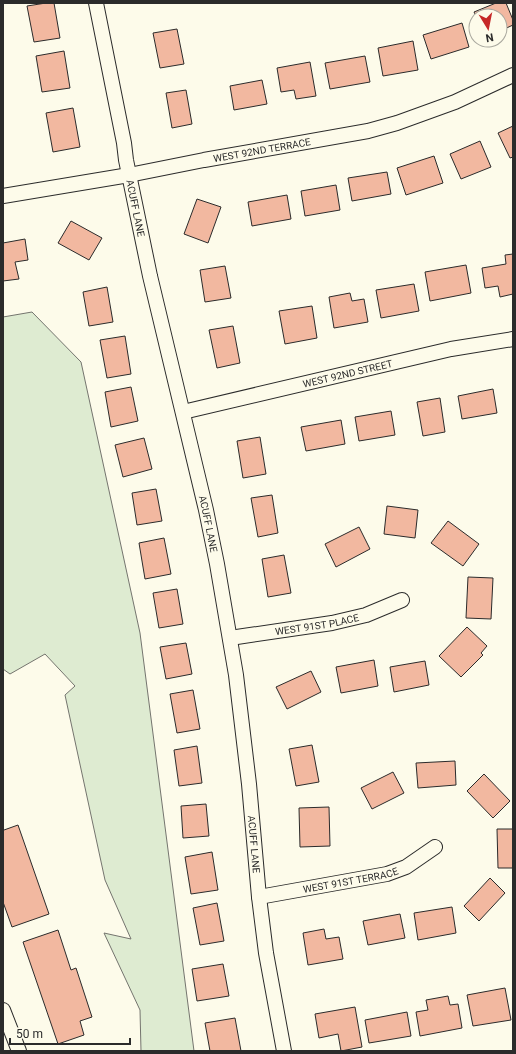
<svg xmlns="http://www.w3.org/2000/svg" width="516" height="1054" viewBox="0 0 516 1054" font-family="Roboto,sans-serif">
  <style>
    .green { fill: #deebd1; stroke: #74746e }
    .building { fill: #f2b8a0; stroke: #2b2b2b }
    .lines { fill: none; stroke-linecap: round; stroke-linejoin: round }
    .street-casing { stroke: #2b2b2b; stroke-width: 16 }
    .street { stroke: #fdfbea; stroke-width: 14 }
    .labels { text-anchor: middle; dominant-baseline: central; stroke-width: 3; stroke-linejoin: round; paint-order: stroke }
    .street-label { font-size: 10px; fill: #2b2b2b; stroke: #fdfbea }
  </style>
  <rect width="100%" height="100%" fill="#fdfbea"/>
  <path class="green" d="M32 312 81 362 140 633 194 1051H141L140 1010 104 933 131 939 105 880 65 695 75 686 45 654 10 674 3 669V317Z"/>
  <g class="building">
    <path d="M46 3H54L60 38 34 42 27 6Z"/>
    <path d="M496 3H506L513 20V25L500 31V16H476L474 12Z"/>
    <path d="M462 23 469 47 431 59 423 35Z"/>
    <path d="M177 29 184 64 160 68 153 33Z"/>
    <path d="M413 41 418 70 383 76 378 48Z"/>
    <path d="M64 51 70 88 42 92 36 56Z"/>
    <path d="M365 56 370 82 330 89 325 63Z"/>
    <path d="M310 62 316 96 296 99 294 90 281 92 277 68Z"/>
    <path d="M262 80 267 104 234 110 230 86Z"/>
    <path d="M186 90 192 124 172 128 166 93Z"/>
    <path d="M73 108 80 147 53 152 46 113Z"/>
    <path d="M513 126V157L510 158 498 133Z"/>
    <path d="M480 141 491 167 461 179 450 154Z"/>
    <path d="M434 156 443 183 406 195 397 168Z"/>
    <path d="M387 172 391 194 352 201 348 178Z"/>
    <path d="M336 185 340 210 305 216 301 191Z"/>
    <path d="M287 195 291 219 252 226 248 202Z"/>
    <path d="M197 199 221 207 208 243 184 234Z"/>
    <path d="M71 221 102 238 89 260 58 243Z"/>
    <path d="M25 239 28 260 15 262 19 279 3 281V243Z"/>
    <path d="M513 254V294L500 297 498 286 485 288 482 268 506 264 505 255Z"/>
    <path d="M466 265 471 293 430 301 425 272Z"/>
    <path d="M225 266 231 298 205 302 200 270Z"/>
    <path d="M414 284 419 311 381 318 376 290Z"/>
    <path d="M107 287 113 322 89 326 83 292Z"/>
    <path d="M350 293 352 301 364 299 368 322 334 328 329 297Z"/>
    <path d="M312 306 317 338 285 344 279 311Z"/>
    <path d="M233 326 240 363 217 368 209 330Z"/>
    <path d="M125 336 131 374 107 378 100 340Z"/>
    <path d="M131 387 138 421 111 427 105 392Z"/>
    <path d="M493 389 497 413 462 419 458 396Z"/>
    <path d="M440 398 445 432 423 436 417 402Z"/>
    <path d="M391 411 395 435 359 441 355 417Z"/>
    <path d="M341 420 345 444 306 451 301 427Z"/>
    <path d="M260 437 266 474 243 478 237 441Z"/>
    <path d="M144 438 152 469 123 477 115 445Z"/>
    <path d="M156 489 162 521 137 525 132 493Z"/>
    <path d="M272 495 278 533 258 537 251 498Z"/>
    <path d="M387 506 418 510 415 538 384 534Z"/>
    <path d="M448 521 479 544 463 566 431 543Z"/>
    <path d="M359 527 370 549 336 567 325 544Z"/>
    <path d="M164 538 171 574 145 579 139 543Z"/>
    <path d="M284 555 291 593 268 597 262 559Z"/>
    <path d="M468 577 493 578 491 619 466 618Z"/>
    <path d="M177 589 183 624 159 628 153 593Z"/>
    <path d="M467 627 487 646 481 653 483 655 461 677 439 656Z"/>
    <path d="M186 643 192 674 166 679 160 647Z"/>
    <path d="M374 660 378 686 341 693 336 667Z"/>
    <path d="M425 661 429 685 394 692 390 667Z"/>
    <path d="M311 671 321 692 287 709 276 687Z"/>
    <path d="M193 690 200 729 177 733 170 694Z"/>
    <path d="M312 745 319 782 296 786 289 749Z"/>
    <path d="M197 746 202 783 179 786 174 750Z"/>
    <path d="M455 761 456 785 418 788 416 763Z"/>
    <path d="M393 772 404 793 372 809 361 788Z"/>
    <path d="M484 774 510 801 493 818 467 791Z"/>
    <path d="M206 804 209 836 183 838 181 806Z"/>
    <path d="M329 807 330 846 300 847 299 808Z"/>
    <path d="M18 825 49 914 12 927 3 902V829L4 830Z"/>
    <path d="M497 829H513V868H498Z"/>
    <path d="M212 852 218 890 191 894 185 857Z"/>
    <path d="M490 878 505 893 479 921 464 906Z"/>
    <path d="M217 903 224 941 200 945 193 908Z"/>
    <path d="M452 907 456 933 418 940 414 913Z"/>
    <path d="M400 914 405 938 368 945 363 921Z"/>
    <path d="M324 929 326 939 339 937 343 959 308 965 303 933Z"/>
    <path d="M58 930 71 970 76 968 92 1017 80 1021 84 1035 58 1044 23 942Z"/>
    <path d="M223 964 229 996 197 1001 192 969Z"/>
    <path d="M505 988 511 1020 473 1026 467 995Z"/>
    <path d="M448 996 450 1005 458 1004 462 1028 420 1036 416 1012 428 1010 426 1000Z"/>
    <path d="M355 1007 362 1047 341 1051 338 1034 319 1038 315 1014Z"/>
    <path d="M407 1012 411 1036 369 1043 365 1020Z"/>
    <path d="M235 1018 241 1051H210L205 1023Z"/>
  </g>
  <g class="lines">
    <defs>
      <g id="street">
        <path id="s1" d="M96 3 124 143 126 160 150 276 206 510 217 564 236 675 249 784 259 897 266 953 284 1051"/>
        <path id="s2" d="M3 196 129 175 204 160 368 131 397 123 455 102 513 75"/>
        <path id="s3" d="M183 412 451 349 513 339"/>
        <path id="s4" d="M230 638 332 623 366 615 402 600"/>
        <path id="s5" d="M259 897 387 874 406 867 435 847"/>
        <path d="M3 1010 19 1051"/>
      </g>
    </defs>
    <use href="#street" class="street-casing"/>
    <use href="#street" class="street"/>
  </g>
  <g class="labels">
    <g class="street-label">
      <text stroke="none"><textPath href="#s2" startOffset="263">WEST 92ND TERRACE</textPath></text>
      <text stroke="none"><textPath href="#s1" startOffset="209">ACUFF LANE</textPath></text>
      <text stroke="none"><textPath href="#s3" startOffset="169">WEST 92ND STREET</textPath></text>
      <text stroke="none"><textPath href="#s1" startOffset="533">ACUFF LANE</textPath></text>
      <text stroke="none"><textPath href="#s4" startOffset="88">WEST 91ST PLACE</textPath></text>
      <text stroke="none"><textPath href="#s1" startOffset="857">ACUFF LANE</textPath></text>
      <text stroke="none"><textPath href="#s5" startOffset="93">WEST 91ST TERRACE</textPath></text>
    </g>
  </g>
  <rect width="516" height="1054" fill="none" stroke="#2b2b2b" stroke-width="8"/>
  <g transform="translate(488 28) rotate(170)"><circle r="19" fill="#fdfbea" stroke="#a9a89e"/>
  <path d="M0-3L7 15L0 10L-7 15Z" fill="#c62828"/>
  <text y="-6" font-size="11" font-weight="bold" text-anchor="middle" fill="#2b2b2b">N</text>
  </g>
  <path d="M10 1038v6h120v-6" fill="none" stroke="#2b2b2b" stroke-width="2"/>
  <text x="16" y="1038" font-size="12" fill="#2b2b2b" stroke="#fdfbea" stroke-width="3" paint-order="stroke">50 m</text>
</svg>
